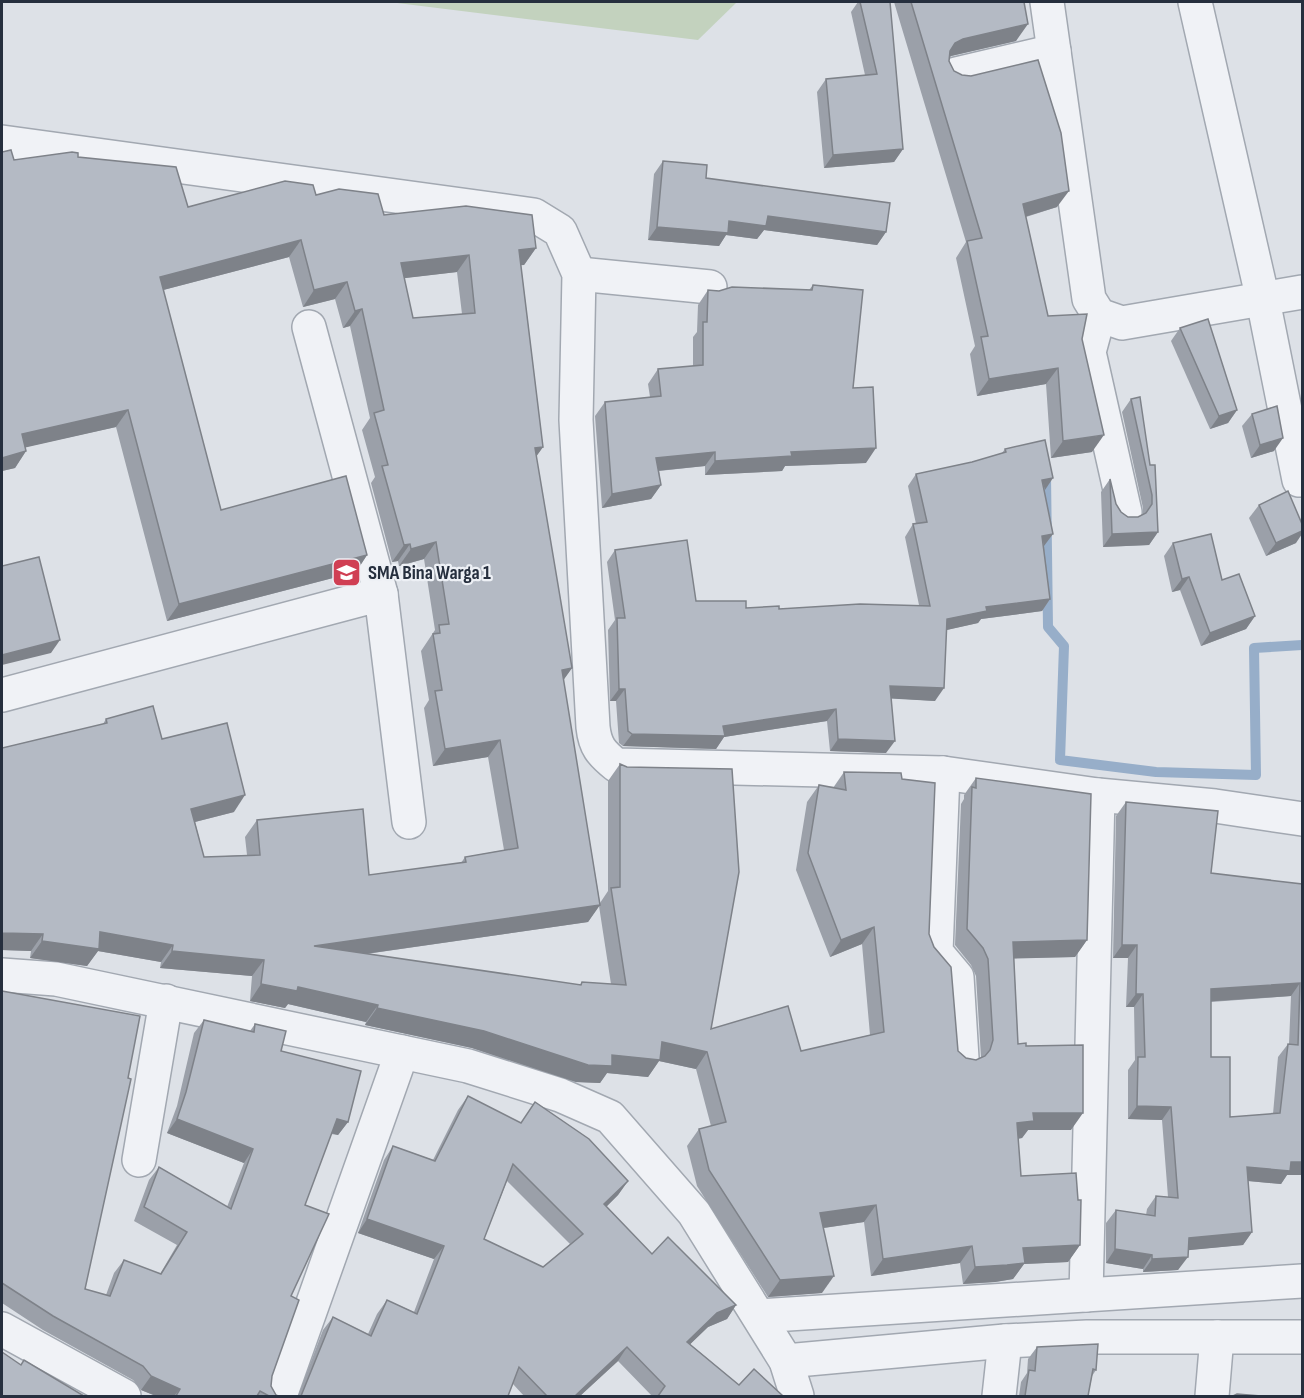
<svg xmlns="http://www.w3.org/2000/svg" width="1304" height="1398" viewBox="0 0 1304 1398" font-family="'Sofia Sans Condensed',sans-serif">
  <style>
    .green { fill: #c3d2be }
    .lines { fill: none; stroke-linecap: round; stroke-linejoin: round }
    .stream { stroke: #97aec9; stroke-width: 10 }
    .minor-casing { stroke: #a2a8b1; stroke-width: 36 }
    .minor { stroke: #f0f2f6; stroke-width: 33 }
    .wall { fill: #9ba0a9; fill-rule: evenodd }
    .shaded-wall { fill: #7e8289 }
    .building { fill: #b4bac4; stroke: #7e8289; stroke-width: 1.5; fill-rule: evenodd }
    .labels { text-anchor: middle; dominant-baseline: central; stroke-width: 4.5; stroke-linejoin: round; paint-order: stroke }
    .poi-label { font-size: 20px; font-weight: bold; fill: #262f3e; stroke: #edf0f5; text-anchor: start }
  </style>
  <rect width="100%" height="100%" fill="#dde1e7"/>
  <path class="green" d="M389 2H737L698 40Z"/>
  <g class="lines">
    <path class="stream" d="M1046 476 1048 627 1064 646 1060 760 1156 772 1256 775 1254 648 1302 645"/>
    <defs>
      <g id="minor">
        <path d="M1047 2 1089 299 1099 315 1122 323 1302 292"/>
        <path d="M1195 2 1263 300 1299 480"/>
        <path d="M956 74 1054 51"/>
        <path d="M2 142 534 215 560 231 579 274 576 420 593 727C595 746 601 753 616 765L943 773 1098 795 1215 806 1302 819"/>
        <path d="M579 274 710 287"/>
        <path d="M1099 315 1089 352 1125 512"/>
        <path d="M309 327 381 594"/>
        <path d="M2 695 381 594 409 822"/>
        <path d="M943 773 936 952 957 977 962 1058"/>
        <path d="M2 975 56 979 468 1066 560 1095 610 1117 694 1213 786 1361 797 1396"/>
        <path d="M139 1160 166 1001"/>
        <path d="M1086 1295 1098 795"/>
        <path d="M759 1316 1302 1281"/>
        <path d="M2 1329 124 1396"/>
        <path d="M786 1361 1005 1341 1087 1337H1302"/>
        <path d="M280 1396 402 1052"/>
        <path d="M999 1396 1005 1341"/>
        <path d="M1212 1396 1217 1337"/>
      </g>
    </defs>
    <use href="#minor" class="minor-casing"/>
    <use href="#minor" class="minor"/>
  </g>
  <g class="wall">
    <path d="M858 2H890L903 149 894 162 824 168 817 92 826 79 865 75 851 12Z"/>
    <path d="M894 2H1024L1016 41 951 56 950 57 949 61 954 71 1057 207 1026 217 1048 316 1082 339 1092 452 1051 458 1046 384 977 396 970 354 975 346 956 258 966 242Z"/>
    <path d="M2 152 14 160 78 157 188 207 316 195 384 215 536 248 524 265H521L543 447 536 456 572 668 563 680 600 903 608 891V781L620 764 711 1029 801 1051 870 1035 862 944 830 957 796 870 807 802 819 785 833 788 844 772 929 934 958 1051 966 1058 976 1060 980 1058 981 1057 976 976 971 965 955 945 961 804 964 799V795L976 778 1087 940 1075 957 1014 958 1018 1044 1026 1046 1071 1130H1028L1022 1138 1018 1139 1021 1176 1080 1245 1068 1262 1024 1264 1013 1279 995 1282 963 1284 960 1263 871 1276 864 1222 824 1228 822 1293 768 1297 697 1186 687 1146 699 1129 711 1126 696 1069 659 1061 648 1077 607 1073 600 1083 576 1082 472 1048 365 1025 366 1022 288 1004 285 1008 250 1001 252 976 160 968 161 962 98 951 87 966 30 958 31 951 2 950V748L103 724 106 719 162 739 234 812 195 822 204 857 247 855 245 837 257 820 369 875 461 863 465 857 504 850 488 757 433 766 424 708 429 700 421 651 435 630 424 559 399 566 398 561 392 562 371 483 375 477 362 430 370 418 350 326 343 328 335 299 303 307 289 257 163 290 221 510 367 555 356 572 167 621 116 427 25 447 26 451 15 468 2 471ZM457 272 462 314 413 318 404 278ZM599 906 611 984 582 982 580 985 366 954 588 922Z"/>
    <path d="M663 161 706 178 886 232 877 245 764 230 757 239 726 235 719 246 648 240 654 174Z"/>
    <path d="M813 285 853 388 866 463 785 466 782 471 705 475V466L659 471 661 485 651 499 602 508 595 416 605 402 650 397 648 384 658 369 693 366V337L697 332 698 305 708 290 719 291 809 290Z"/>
    <path d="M1180 328 1237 410 1228 423 1210 429 1171 341Z"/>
    <path d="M1140 397 1158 532 1149 545 1103 547 1101 492 1110 479 1116 504 1121 512 1128 517H1138L1143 515V508L1122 412 1131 399Z"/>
    <path d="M1252 414 1274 451 1251 458 1242 426Z"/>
    <path d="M1005 449 1044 490V546L1050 599 1042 611 981 619 978 623 946 630 935 701 891 698 886 753 830 751 827 721 724 737 716 749 623 746 619 743 616 701H610L608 630 615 620 607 562 615 550 696 601 746 608 779 609 919 605 905 537 913 524H916L908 486 916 474 972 462 1002 453Z"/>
    <path d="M1259 505 1296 543 1266 556 1249 518Z"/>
    <path d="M1173 543 1222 580 1255 616 1246 629 1201 646 1180 590 1172 592 1164 556Z"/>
    <path d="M1126 802 1211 873 1302 884V1175H1287L1281 1184 1248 1181 1252 1232 1243 1245 1188 1250 1178 1270 1143 1272V1269L1106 1263V1223L1116 1210 1146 1215 1147 1209 1156 1196 1168 1197 1162 1120 1128 1119V1070L1135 1060 1134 1007H1126L1128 958H1113L1116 816ZM1291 996 1289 1044H1288L1278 1057 1273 1114 1230 1117 1211 1057V1002Z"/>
    <path d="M2 991 85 1289 106 1295 114 1273 124 1260 160 1274 177 1245 134 1221 149 1180 159 1167 227 1207 244 1163 167 1133 177 1106 194 1033 204 1020 250 1031 255 1024 348 1122 338 1135 331 1134 305 1205 291 1296 272 1376 271 1386 276 1395 278 1396H156L141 1390 133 1380 43 1330 2 1303Z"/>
    <path d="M468 1096 628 1181 618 1195 606 1207 652 1254 736 1305 727 1319 708 1327 690 1344 739 1385 783 1396H652L618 1361 580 1396H524L513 1384 508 1396H298L323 1330 333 1317 368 1334 377 1314 387 1300 414 1312 434 1259 358 1233 384 1160 393 1146 433 1160 458 1110ZM507 1181 570 1244 543 1267 484 1239Z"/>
    <path d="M1037 1347 1096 1370 1092 1376 1088 1396H1019L1021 1382 1027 1373 1028 1359Z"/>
  </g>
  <g class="shaded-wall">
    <path d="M1028 24 1016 41 951 56 944 60 955 43 963 39Z"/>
    <path d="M903 149 894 162 824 168 833 155Z"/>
    <path d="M1069 191 1057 207 1011 221 1023 204Z"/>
    <path d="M768 216 886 232 877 245 764 230 757 239 726 235 719 246 648 240 657 227 729 221Z"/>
    <path d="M301 240 289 257 148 294 160 277Z"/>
    <path d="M536 248 524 265 508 266 519 250Z"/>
    <path d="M469 255 457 272 389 280 401 263Z"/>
    <path d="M347 282 335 299 303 307 314 290Z"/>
    <path d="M362 309 350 326 343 328 355 311Z"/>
    <path d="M1058 368 1046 384 977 396 989 379Z"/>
    <path d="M128 410 116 427 10 451 22 434Z"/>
    <path d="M1237 410 1228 423 1210 429 1219 416Z"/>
    <path d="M1104 435 1092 452 1051 458 1063 441Z"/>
    <path d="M1283 438 1274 451 1251 458 1260 445Z"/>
    <path d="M543 447 531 464 535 448Z"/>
    <path d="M876 448 866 463 785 466 782 471 705 475 715 461 791 452Z"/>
    <path d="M26 451 15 468 2 471V458Z"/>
    <path d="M715 452 705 466 646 472 656 458Z"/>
    <path d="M1053 478 1045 490 1042 480Z"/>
    <path d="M661 485 651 499 602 508 612 494Z"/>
    <path d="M1302 531V534L1296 543 1266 556 1276 543Z"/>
    <path d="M1158 532 1149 545 1103 547 1112 534Z"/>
    <path d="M1053 534 1044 546 1042 536Z"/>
    <path d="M436 542 424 559 399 566 411 549Z"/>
    <path d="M410 544 398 561 392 562 404 545Z"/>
    <path d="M367 555 356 572 167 621 179 604Z"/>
    <path d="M1189 577 1180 590 1172 592 1182 579Z"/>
    <path d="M1050 599 1042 611 981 619 978 623 938 632 947 619 986 607Z"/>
    <path d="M1255 616 1246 629 1201 646 1210 633Z"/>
    <path d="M60 640 51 653 2 665V655Z"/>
    <path d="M572 668 560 685 562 670Z"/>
    <path d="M890 686 944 688 935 701 881 698Z"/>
    <path d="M619 689H625L616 701H610Z"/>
    <path d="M836 709 827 721 724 737 716 749 623 746 632 734 723 726Z"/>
    <path d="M838 739 895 741 886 753 830 751Z"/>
    <path d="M500 740 488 757 433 766 445 749Z"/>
    <path d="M245 795 234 812 179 826 191 809Z"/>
    <path d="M600 905 588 922 302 963 314 946Z"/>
    <path d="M874 927 862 944 830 957 841 940Z"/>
    <path d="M100 932 173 945 161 962 98 951 87 966 30 958 42 941Z"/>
    <path d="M2 933 43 934 31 951 2 950Z"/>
    <path d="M1087 940 1075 957 1001 959 1013 942Z"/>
    <path d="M1122 945H1137L1128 958H1113Z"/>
    <path d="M172 951 264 960 252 976 160 968Z"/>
    <path d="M1300 983 1291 996 1201 1002 1211 989Z"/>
    <path d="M261 984 298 987 378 1005 366 1022 288 1004 285 1008 250 1001Z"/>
    <path d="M1136 994H1143L1134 1007H1126Z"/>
    <path d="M377 1008 612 1055 662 1042 707 1052 696 1069 659 1061 648 1077 607 1073 600 1083 576 1082 472 1048 365 1025Z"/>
    <path d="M1137 1106 1171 1107 1162 1120 1128 1119Z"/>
    <path d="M1033 1113H1083L1071 1130H1028L1022 1138 1005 1140 1017 1123Z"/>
    <path d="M177 1119 253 1149 244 1163 167 1133Z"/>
    <path d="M337 1119 348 1122 338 1135 327 1132Z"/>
    <path d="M1291 1162H1302V1175H1287L1281 1184 1238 1180 1247 1167Z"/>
    <path d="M628 1181 618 1195 595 1218 604 1204Z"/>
    <path d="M876 1205 864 1222 809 1230 820 1213Z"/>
    <path d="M367 1219 444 1246 434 1259 358 1233Z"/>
    <path d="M1252 1232 1243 1245 1180 1251 1189 1238Z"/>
    <path d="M1080 1245 1068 1262 1024 1264 1013 1279 995 1282 963 1284 975 1267 1023 1248Z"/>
    <path d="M972 1246 960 1263 871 1276 883 1259Z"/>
    <path d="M1115 1249 1152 1255 1143 1269 1106 1263Z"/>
    <path d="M1188 1257 1178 1270 1143 1272 1152 1259Z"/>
    <path d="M834 1276 822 1293 768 1297 780 1280Z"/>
    <path d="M736 1305 727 1319 708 1327 678 1356 687 1342 717 1313Z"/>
    <path d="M627 1347 618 1361 580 1396H575Z"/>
    <path d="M151 1376 180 1389 174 1396H156L141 1390Z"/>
  </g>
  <g class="building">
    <path d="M860 2H890L903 149 833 155 826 79 877 74Z"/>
    <path d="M911 2H1024L1028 24 963 39 955 43 950 51 949 61 954 71 962 75 971 76 1038 60 1061 133 1069 191 1023 204 1048 316 1087 314 1082 339 1104 435 1063 441 1058 368 989 379 981 337 988 336 967 241 982 238Z"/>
    <path d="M11 150 14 160 72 152 78 153V157L176 167 188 207 285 181 313 185 316 195 339 189 378 194 384 215 466 206 532 215 536 248 519 250 543 447 535 448 572 668 562 670 600 905 314 946 581 985 582 982 626 985 611 888 620 887V764L627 767 732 769 739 872 711 1029 788 1006 801 1051 884 1032 874 927 841 940 808 853 819 785 846 790 844 772 901 773 902 779 935 783 929 934 934 947 951 967 958 1051 966 1058 976 1060 985 1056 990 1050 993 1040 988 959 983 948 967 929 972 787 976 788V778L1091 794 1087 940 1013 942 1018 1044 1026 1043V1046L1083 1045V1113H1033L1034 1121 1017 1123 1021 1176 1076 1173 1078 1200H1081L1080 1245 1023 1248 1025 1263 1007 1265 975 1267 972 1246 883 1259 876 1205 820 1213 834 1276 780 1280 709 1170 699 1129 726 1122 707 1052 662 1042 660 1060 612 1055V1066L588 1065 484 1031 377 1008 378 1005 298 987 297 991 261 984 264 960 172 951 173 945 100 932 99 949 42 941 43 934 2 933V748L107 723 106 719 153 706 162 739 227 723 245 795 191 809 204 857 260 855 257 820 363 809 369 875 466 862 465 857 518 848 500 740 445 749 435 691 442 690 433 634 440 633 439 625 449 624 436 542 411 549 410 544 404 545 382 466 388 465 374 413 384 410 362 309 355 311 347 282 314 290 301 240 160 277 221 510 346 476 367 555 179 604 128 410 22 434 26 451 2 458V152ZM469 255 475 313 413 318 401 263Z"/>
    <path d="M663 161 707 165 706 178 890 203 886 232 768 216 766 226 729 221 728 233 657 227Z"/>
    <path d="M813 285 863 290 853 388 873 387 876 448 791 452 792 456 715 461V452L656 458 661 485 612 494 605 402 661 396 658 369 703 365V322H707L708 290 719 291 732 287 812 290Z"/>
    <path d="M1208 319 1237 410 1219 416 1180 328Z"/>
    <path d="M1140 397 1150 465H1155L1158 532 1112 534 1110 479 1116 504 1121 512 1128 517H1138L1146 513 1152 504V495L1131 399Z"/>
    <path d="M1277 406 1283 438 1260 445 1252 414Z"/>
    <path d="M1045 440 1053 478 1042 480 1053 534 1042 536 1050 599 986 607 987 611 947 619 944 688 890 686 895 741 838 739 836 709 723 726 725 736 632 734 628 731 625 689H619L617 618H625L615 550 687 540 696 601H746V608L779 606V609L860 604 930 606 913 524 927 522 916 474 972 462 1006 452 1005 449Z"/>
    <path d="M1288 491 1302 524V531L1276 543 1259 505Z"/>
    <path d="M1211 534 1222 580 1239 574 1255 616 1210 633 1189 577 1182 579 1173 543Z"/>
    <path d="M39 557 60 640 2 655V566Z"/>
    <path d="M1126 802 1218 811 1211 873 1302 884V1162H1291L1290 1171 1247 1167 1252 1232 1189 1238 1188 1257 1152 1259V1255L1115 1249 1116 1210 1155 1216 1156 1196 1178 1198 1171 1107 1137 1106 1138 1057H1145L1143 994H1136L1137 945H1122ZM1300 983 1298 1045 1288 1044 1280 1113 1230 1117V1057H1211V989Z"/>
    <path d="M2 991 140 1016 128 1078 131 1079 85 1289 110 1296 124 1260 161 1274 187 1232 144 1207 159 1167 231 1209 253 1149 177 1119 186 1092 204 1020 254 1032 255 1024 286 1031 281 1051 361 1071 348 1122 337 1119 305 1205 329 1214 291 1296 299 1300 272 1376 271 1386 276 1395 278 1396H269L260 1391 257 1396H176L180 1389 151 1376 143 1366 53 1316 2 1283Z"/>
    <path d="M468 1096 521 1123 535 1102 589 1139 628 1181 604 1204 652 1254 668 1237 736 1305 717 1313 687 1342 739 1385 754 1369 783 1396H658L665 1386 627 1347 575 1396H547L519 1367 508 1396H301L333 1317 371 1336 387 1300 417 1314 444 1246 367 1219 393 1146 435 1161ZM513 1164 583 1234 543 1267 484 1239Z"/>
    <path d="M1098 1344 1096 1370 1093 1369 1088 1396H1025L1029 1370 1035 1371 1037 1347Z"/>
    <path d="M2 1352 21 1365 24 1360 84 1396H2Z"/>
    <path d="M1237 1394 1261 1396H1233Z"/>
  </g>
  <defs>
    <symbol id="school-square" viewBox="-11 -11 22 22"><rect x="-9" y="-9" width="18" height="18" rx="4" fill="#d03f53" stroke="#edf0f5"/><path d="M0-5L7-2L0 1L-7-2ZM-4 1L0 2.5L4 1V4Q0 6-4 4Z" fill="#fff"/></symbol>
  </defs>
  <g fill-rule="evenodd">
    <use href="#school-square" x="330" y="556" width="33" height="33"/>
  </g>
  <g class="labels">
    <g class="poi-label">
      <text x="368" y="573">SMA Bina Warga 1</text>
    </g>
  </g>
  <rect width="1304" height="1398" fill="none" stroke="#262f3e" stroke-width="6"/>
</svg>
